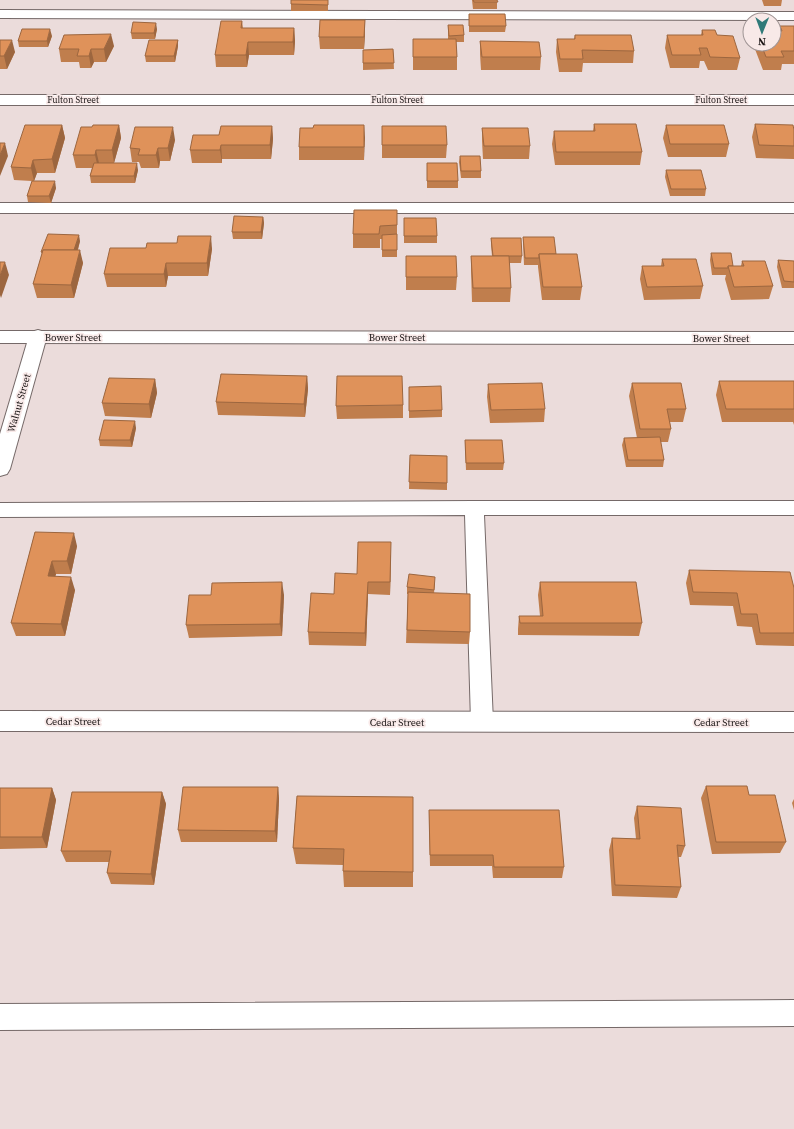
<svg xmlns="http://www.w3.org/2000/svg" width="794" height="1129" viewBox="0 0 794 1129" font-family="'Source Serif 4',serif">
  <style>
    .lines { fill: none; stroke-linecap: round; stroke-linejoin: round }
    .service-casing { stroke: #756968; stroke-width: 2 }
    .minor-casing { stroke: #756968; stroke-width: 2 }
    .tertiary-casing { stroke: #756968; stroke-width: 2 }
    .service { fill: #fff; fill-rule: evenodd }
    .minor { fill: #fff; fill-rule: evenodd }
    .tertiary { fill: #fff; fill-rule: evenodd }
    .wall { fill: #c07e4d }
    .shaded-wall { fill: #9c663f }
    .building { fill: #df925a; stroke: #9c663f }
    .labels { text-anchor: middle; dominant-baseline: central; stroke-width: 3.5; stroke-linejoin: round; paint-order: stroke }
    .far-street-label { font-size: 9px; fill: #1a1515; stroke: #f8e9e8 }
    .street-label { font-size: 10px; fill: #1a1515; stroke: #f8e9e8 }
  </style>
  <rect width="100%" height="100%" fill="#ebdcdb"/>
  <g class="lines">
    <defs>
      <g id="service">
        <path d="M0 10 794 12V20L0 18Z"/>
        <rect x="0" y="203" width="794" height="10"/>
        <path d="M474 501H794V515H484L493 722 490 729 482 731 474 729 471 722 465 515 0 517V503Z"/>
        <path d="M794 1000V1026L0 1030V1004Z"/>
      </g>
      <g id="minor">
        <rect x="0" y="95" width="794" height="10"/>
        <path d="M38 330 45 332 47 336 10 469 7 474 0 476V434L29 336 31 332Z"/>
        <path d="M0 711 794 712V732L0 731Z"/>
      </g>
      <path id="tertiary" d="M0 331 794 332V344L0 343Z"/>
    </defs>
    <use href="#service" class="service-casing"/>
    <use href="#minor" class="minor-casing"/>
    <use href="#tertiary" class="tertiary-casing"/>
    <use href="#service" class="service"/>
    <use href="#minor" class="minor"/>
    <use href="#tertiary" class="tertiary"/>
  </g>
  <g class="wall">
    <path d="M328 0V11H291V4Z"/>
    <path d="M472 0H497V9H473Z"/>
    <path d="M762 0H782L781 6H764Z"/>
    <path d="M469 14 506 26 505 32H469Z"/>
    <path d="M365 20V33L364 49H320L319 37Z"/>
    <path d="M242 21 243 28H294L295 41 294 55H249L247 67H216L215 55Z"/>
    <path d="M448 25 464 35V42H456L457 57V70H413V39H448Z"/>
    <path d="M780 26H794V64H782L781 70H763L753 44H774L779 31Z"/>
    <path d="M157 29 155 39H132L131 33Z"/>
    <path d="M702 30 717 35 740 58 737 70H708L704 61H700L699 68H670L665 48 667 35H701Z"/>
    <path d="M575 35 634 51 633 63H583L582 72H559L556 52 557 39H574Z"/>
    <path d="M52 36 48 47H19L18 41Z"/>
    <path d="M0 40 15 52 7 69H0Z"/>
    <path d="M178 40V46L175 62H146L145 56Z"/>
    <path d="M480 41 541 57 540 70H481L480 54Z"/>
    <path d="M114 46 106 62H94L91 68H80L79 62H61L59 49Z"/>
    <path d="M393 49 394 69 363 70V50Z"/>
    <path d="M594 124 642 152 640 165H555L552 144 554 131H593Z"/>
    <path d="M755 124 794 130V159L756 158 752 137Z"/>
    <path d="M62 125 65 138 55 173H37L34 181 56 188 51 203 28 202 27 196 32 181 14 180 11 167Z"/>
    <path d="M119 125 121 138 114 163 138 170 135 183H91L90 176 92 168H76L73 155 92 127Z"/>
    <path d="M364 125V160H299V147L313 128Z"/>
    <path d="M666 125 729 144 726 157H668L663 138Z"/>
    <path d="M272 126 273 139 271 159H222V163H192L190 150 219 135Z"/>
    <path d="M482 128 530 146 529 159H483L482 141Z"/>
    <path d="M175 140 170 161H160L159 168H141L139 162H132L130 148Z"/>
    <path d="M382 145H447L446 158H382Z"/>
    <path d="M460 156 481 171V178H461L459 162Z"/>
    <path d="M427 163 458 181V188H427Z"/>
    <path d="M666 170 706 189 705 196H670L665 177Z"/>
    <path d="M397 210V257H382V239H380V248H353V234Z"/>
    <path d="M263 217 264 223 262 239H233L232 232Z"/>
    <path d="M404 218 437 236V243H404Z"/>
    <path d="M523 237 556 254 582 287 580 300H542L538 267V265H524L523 243Z"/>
    <path d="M491 238 522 256 521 263H509L511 288 510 302H472L471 270V256H492L491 245Z"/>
    <path d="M80 241 78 250 83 263 74 298H37L33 284 42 254 41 252Z"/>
    <path d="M212 249 208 276H168L166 287H107L104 274Z"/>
    <path d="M711 253 733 266H741L742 261 773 286 769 299 731 300 725 279 726 275H712L710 260Z"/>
    <path d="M406 256 457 277 456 290H406Z"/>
    <path d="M662 259 703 286 700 299 644 300 640 279 642 266H661Z"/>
    <path d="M778 260 794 261V288H782L777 267Z"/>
    <path d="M307 376 308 389 305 417 218 415 216 402Z"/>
    <path d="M155 379 157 393 151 418 105 416 102 403Z"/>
    <path d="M719 381H794V425L793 422H722L716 395Z"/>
    <path d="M632 383 686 409 683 422H670L671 429 668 442H660L664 460 663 467H626L622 445 624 438H637L629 396Z"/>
    <path d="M488 384 545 409 544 422 490 423 487 397Z"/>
    <path d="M409 394 442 410V417L409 418Z"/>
    <path d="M403 405V418L337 419 336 406Z"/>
    <path d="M136 428 132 447 100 446 99 440Z"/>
    <path d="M465 440 504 463 503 470H466L465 447Z"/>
    <path d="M410 455 447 456V490L409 489Z"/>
    <path d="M35 532 77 546 71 574H56L55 576 75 590 65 636H16L11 623Z"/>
    <path d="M391 555 390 595 368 594 366 646 309 645 308 632 334 594 357 574Z"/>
    <path d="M689 570 794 588V646L756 645 752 627 737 626 733 606 690 605 686 583Z"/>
    <path d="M540 582 642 623 639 636 518 635V629L519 616H540L538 595Z"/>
    <path d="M435 584 434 593 470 632 469 644 406 643 408 594H407V587Z"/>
    <path d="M211 595H284L282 636 189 638 186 625Z"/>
    <path d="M706 786 749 795 786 842 780 853 712 854 701 798Z"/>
    <path d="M278 787 279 799 277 842H181L178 830Z"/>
    <path d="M0 788H52L56 800 47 848 0 849Z"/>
    <path d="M162 792 166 804 154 885 111 884 107 873 109 862H66L61 851Z"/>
    <path d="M297 796 413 872V887H344L343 871V865L296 864 293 848Z"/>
    <path d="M794 799V810L792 803Z"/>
    <path d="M637 806 685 846 681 857H678L681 887 677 898 612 896 609 850 612 838 636 839 634 818Z"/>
    <path d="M429 810 564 867 562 878H493L492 866H430L429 822Z"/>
  </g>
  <g class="shaded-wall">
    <path d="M365 20V33L364 49V37Z"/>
    <path d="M156 23 157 29 155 39 154 33Z"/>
    <path d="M294 28 295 41 294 55 293 42Z"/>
    <path d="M50 29 52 36 48 47 47 41Z"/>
    <path d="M111 34 114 46 106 62 104 49Z"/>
    <path d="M12 40 15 52 7 69 4 56Z"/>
    <path d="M178 40V46L175 62 174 56Z"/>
    <path d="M248 42 249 55 247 67 246 55Z"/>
    <path d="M91 49 94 62 91 68 89 56Z"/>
    <path d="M62 125 65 138 55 173 52 159Z"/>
    <path d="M119 125 121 138 114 163 112 150Z"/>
    <path d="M364 125 365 138 364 160Z"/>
    <path d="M272 126 273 139 271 159 270 145Z"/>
    <path d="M173 127 175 140 170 161 168 148Z"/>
    <path d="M5 143 8 156 0 176V155Z"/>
    <path d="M221 145 222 159V163L220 150Z"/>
    <path d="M158 148 160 161 159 168 156 155Z"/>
    <path d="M96 150 99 163 98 168 95 155Z"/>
    <path d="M33 160 37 173 34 181 31 168Z"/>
    <path d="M137 163 138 170 135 183 134 176Z"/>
    <path d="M55 181 56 188 51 203 49 196Z"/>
    <path d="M263 217 264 223 262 239 261 232Z"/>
    <path d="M79 235 80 241 75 259 73 252Z"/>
    <path d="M211 236 212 249 208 276 207 263Z"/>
    <path d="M80 250 83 263 74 298 71 285Z"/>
    <path d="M5 262 9 275 1 298 0 295V276Z"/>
    <path d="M166 263 168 276 166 287 164 274Z"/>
    <path d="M307 376 308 389 305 417 304 404Z"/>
    <path d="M155 379 157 393 151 418 149 404Z"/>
    <path d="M135 421 136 428 132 447 130 440Z"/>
    <path d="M74 533 77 546 71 574 67 561Z"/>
    <path d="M391 542V555L390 595V582Z"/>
    <path d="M52 561 56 574 52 589 48 576Z"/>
    <path d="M71 577 75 590 65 636 61 624Z"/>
    <path d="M282 582 284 595 282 636 280 624Z"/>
    <path d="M368 582V594L366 646 365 633Z"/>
    <path d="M278 787 279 799 277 842 275 831Z"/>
    <path d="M52 788 56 800 47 848 42 837Z"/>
    <path d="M162 792 166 804 154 885 151 874Z"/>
  </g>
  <g class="building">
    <path d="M291 0H328V5L291 4Z"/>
    <path d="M473 0H497L498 2H474Z"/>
    <path d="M469 14H505L506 26H469Z"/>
    <path d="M320 20H365L364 37H319Z"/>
    <path d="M221 21H242L241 28H294L293 42H248L246 55H215Z"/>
    <path d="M133 22 156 23 154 33H131Z"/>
    <path d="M448 25H463L464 35 449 36Z"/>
    <path d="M780 26H794V51H781L784 57H766L761 44H774V31H782Z"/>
    <path d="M22 29H50L47 41H18Z"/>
    <path d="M702 30H715L717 35 733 36 740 58 710 57 707 48H699L701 55H672L667 35H703Z"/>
    <path d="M111 34 104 49H91L89 56H77L79 49H59L64 35Z"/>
    <path d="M575 35H631L634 51 582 50 583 59H560L557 39H575Z"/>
    <path d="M413 39H456L457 57H413Z"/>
    <path d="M0 40H12L4 56H0Z"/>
    <path d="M149 40H178L174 56H145Z"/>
    <path d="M480 41 539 42 541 57H482Z"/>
    <path d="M393 49 394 63H363V50Z"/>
    <path d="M594 124H636L642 152H556L554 131H595Z"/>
    <path d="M755 124 793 125 794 130V146L759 145Z"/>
    <path d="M25 125H62L52 159 33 160 31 168 11 167Z"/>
    <path d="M93 125H119L112 150H96L95 155H73L81 127H92Z"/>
    <path d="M314 125H364V147H299L300 128H313Z"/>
    <path d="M666 125H724L729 144H670Z"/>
    <path d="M221 126H272L270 145H221L220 150H190L193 135H219Z"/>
    <path d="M382 126H446L447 145H382Z"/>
    <path d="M135 127H173L168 148H158L156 155H138L140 149 130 148Z"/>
    <path d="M482 128H528L530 146H484Z"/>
    <path d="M0 143H5L0 155Z"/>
    <path d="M460 156H480L481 171H461Z"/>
    <path d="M94 163H137L134 176H90Z"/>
    <path d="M427 163H457L458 181H427Z"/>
    <path d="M666 170H701L706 189H671Z"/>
    <path d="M32 181H55L49 196H27Z"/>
    <path d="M354 210H397V225L380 226 379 234H353Z"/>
    <path d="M234 216 263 217 261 232H232Z"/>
    <path d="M404 218H436L437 236H404Z"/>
    <path d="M48 234 79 235 74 250H43V252H41Z"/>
    <path d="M397 234V250H382V235Z"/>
    <path d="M178 236H211L207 263H166L164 274H104L110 248H146L147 243H177Z"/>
    <path d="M523 237H554L556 254H539V258H525Z"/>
    <path d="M491 238H521L522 256H493Z"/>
    <path d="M43 250H80L71 285 33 284Z"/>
    <path d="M711 253H731L733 266H728V268H714Z"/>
    <path d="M539 254H577L582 287H543Z"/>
    <path d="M406 256H456L457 277H406Z"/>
    <path d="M471 256H509L511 288H473Z"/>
    <path d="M662 259H696L703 286 647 287 642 266H664Z"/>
    <path d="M778 260 794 261V282L784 281Z"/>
    <path d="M742 261H765L773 286 734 287 728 266H744Z"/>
    <path d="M0 262H5L0 276Z"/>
    <path d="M221 374 307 376 304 404 216 402Z"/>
    <path d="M337 376H402L403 405 336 406Z"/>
    <path d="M109 378 155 379 149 404 102 403Z"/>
    <path d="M719 381H794V409H726Z"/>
    <path d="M542 383 545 409 491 410 488 384Z"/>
    <path d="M632 383H681L686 409H667L671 429H640Z"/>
    <path d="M441 386 442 410 409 411V387Z"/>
    <path d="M104 420 135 421 130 440H99Z"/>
    <path d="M660 437 664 460H628L624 438Z"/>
    <path d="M465 440H502L504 463H466Z"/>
    <path d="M410 455 447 456V483L409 482Z"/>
    <path d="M35 532 74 533 67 561H52L48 576 71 577 61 624 11 623Z"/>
    <path d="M358 542H391L390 582H368L365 633 308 632 311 593 334 594 335 573 357 574Z"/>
    <path d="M689 570 790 572 794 588V633H760L757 614H741L737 593 693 592Z"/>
    <path d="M409 574 435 577 434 590 407 587Z"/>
    <path d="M282 582 280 624 186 625 189 595H211L212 583Z"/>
    <path d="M540 582H636L642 623H520L519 616H543Z"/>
    <path d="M408 592 470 594V632L407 630Z"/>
    <path d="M706 786H747L749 795H775L786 842H716Z"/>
    <path d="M183 787H278L275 831 178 830Z"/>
    <path d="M0 788H52L42 837H0Z"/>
    <path d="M72 792H162L151 874 107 873 111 851H61Z"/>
    <path d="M297 796 413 797V872L343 871 344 849 293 848Z"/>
    <path d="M637 806 681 808 685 846 677 845 681 887 615 885 612 838 640 839Z"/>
    <path d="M429 810H559L564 867H494L493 855H430Z"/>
  </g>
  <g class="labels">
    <g class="far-street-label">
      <text x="73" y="100">Fulton Street</text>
      <text x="397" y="100">Fulton Street</text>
      <text x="721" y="100">Fulton Street</text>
    </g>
    <g class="street-label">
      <text x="73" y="337">Bower Street</text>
      <text x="397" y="337">Bower Street</text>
      <text x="721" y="338">Bower Street</text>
      <text transform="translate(19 403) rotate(-74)">Walnut Street</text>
      <text x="73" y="721">Cedar Street</text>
      <text x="397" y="722">Cedar Street</text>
      <text x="721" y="722">Cedar Street</text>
    </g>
  </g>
  <g transform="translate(762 32) rotate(181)"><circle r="19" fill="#f8e9e8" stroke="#9f9494"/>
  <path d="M0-3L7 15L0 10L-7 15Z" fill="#307a79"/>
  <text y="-6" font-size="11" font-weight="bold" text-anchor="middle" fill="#1a1515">N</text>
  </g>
</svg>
